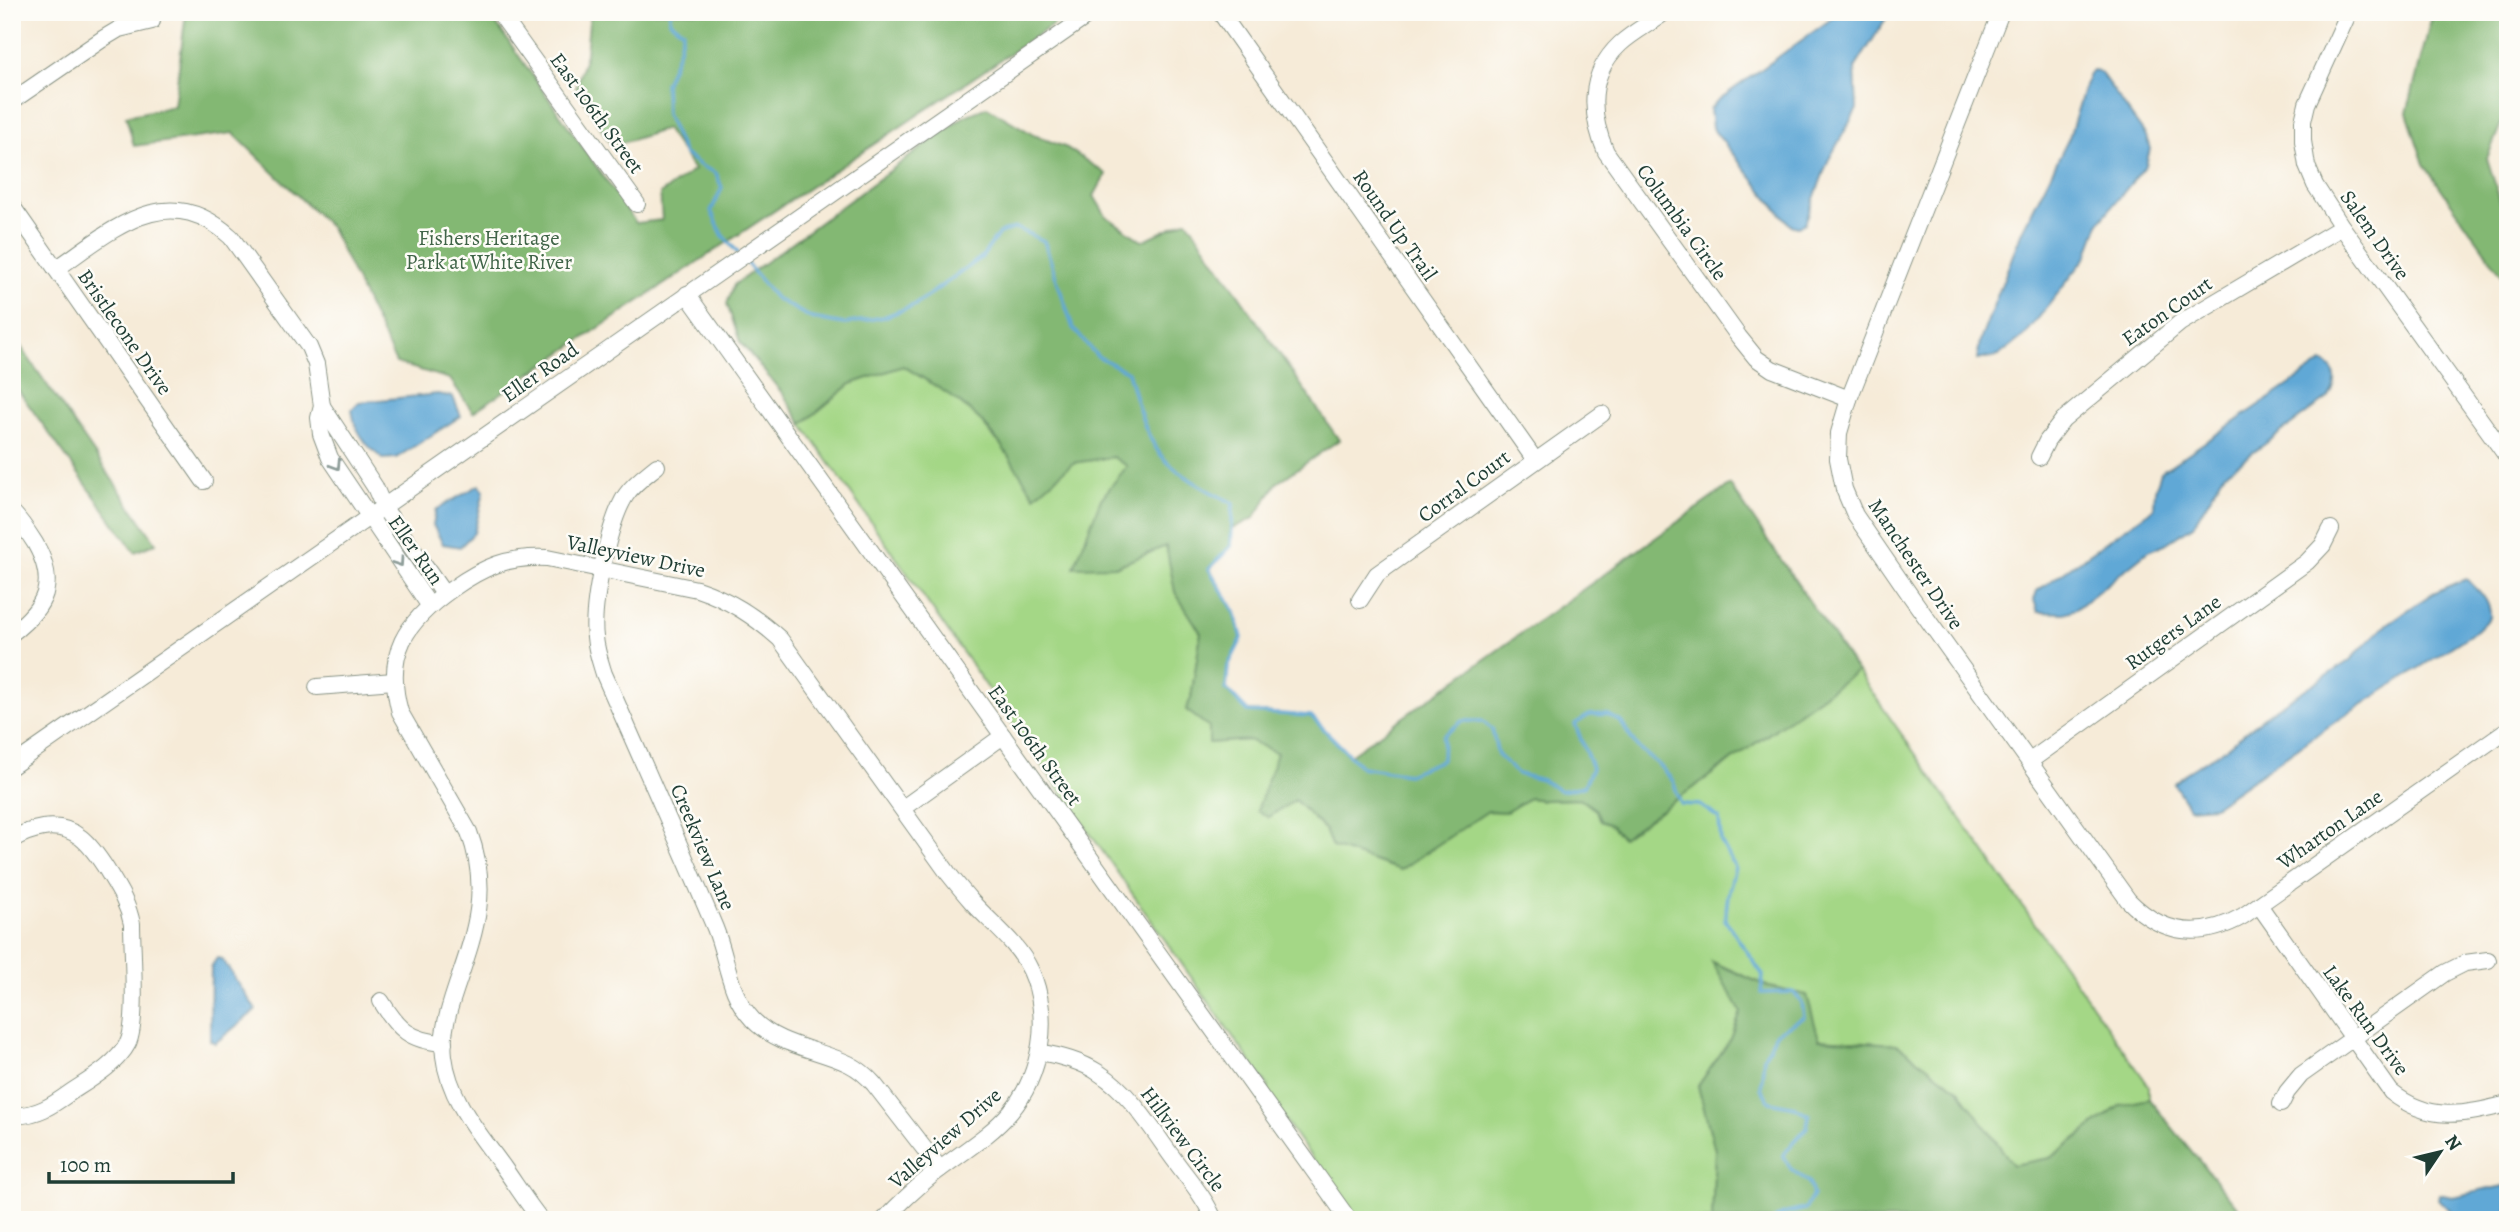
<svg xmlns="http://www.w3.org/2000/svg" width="2520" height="1232" viewBox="0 0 2520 1232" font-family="Alegreya,serif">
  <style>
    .green { fill: #a4d786; stroke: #628a5d; stroke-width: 2 }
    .forest { fill: #83b873; stroke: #517a54; stroke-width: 2 }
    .water { fill: #60a8d6; stroke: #407285; stroke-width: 2 }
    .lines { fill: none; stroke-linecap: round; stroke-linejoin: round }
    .stream { stroke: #60a8d6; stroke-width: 3.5 }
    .minor-casing { stroke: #8a9486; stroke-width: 18 }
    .minor { stroke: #fff; stroke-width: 16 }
    .oneway { stroke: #8f9e9a }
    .labels { text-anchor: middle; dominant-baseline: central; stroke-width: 5; stroke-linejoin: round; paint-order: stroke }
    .street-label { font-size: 21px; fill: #1f3d34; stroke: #fdfcf7 }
    .park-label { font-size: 21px; fill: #406448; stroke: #fdfcf7 }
  </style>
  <rect width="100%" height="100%" fill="#fdfcf7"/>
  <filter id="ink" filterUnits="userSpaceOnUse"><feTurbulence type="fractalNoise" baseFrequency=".0143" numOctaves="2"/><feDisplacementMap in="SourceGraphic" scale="14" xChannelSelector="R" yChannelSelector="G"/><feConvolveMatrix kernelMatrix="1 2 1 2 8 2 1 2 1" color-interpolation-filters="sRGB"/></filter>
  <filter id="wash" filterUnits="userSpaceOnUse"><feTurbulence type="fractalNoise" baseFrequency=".00686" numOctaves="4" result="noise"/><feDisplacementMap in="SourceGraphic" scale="28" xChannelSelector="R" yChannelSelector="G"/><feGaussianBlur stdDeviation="1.57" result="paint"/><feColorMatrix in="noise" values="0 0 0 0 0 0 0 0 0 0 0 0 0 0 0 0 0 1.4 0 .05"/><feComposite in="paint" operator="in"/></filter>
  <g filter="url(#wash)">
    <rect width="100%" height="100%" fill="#f6ebd8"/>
    <path class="green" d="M903 366 950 395 978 418 997 441 1073 463 1113 457 1128 466 1101 499 1117 566 1166 545 1176 592 1201 633 1191 698 1187 710 1209 727V743L1249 740 1278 753 1268 817 1295 800 1325 830 1332 847 1400 870 1488 811 1506 812 1529 798 1544 800 1580 799 1596 810 1600 821 1611 825 1622 838 1857 671 2149 1086V1099L2121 1105 2050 1158 2013 1165 1958 1089 1896 1044 1818 1039 1807 995 1769 987 1713 962 1741 1012 1731 1039 1698 1086 1715 1150 1712 1220H1356L1265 1092 1269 1088 802 424 851 384Z"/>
    <g class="forest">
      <path d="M186 12H488L636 223 662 220 660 194 694 170 666 129 612 146 576 87 586 54 590 12H1072L473 412 450 379 396 363 331 228 233 133 134 146 126 116 174 106Z"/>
      <path d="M2433 12H2508V107L2487 158 2508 226V284L2424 164 2407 113Z"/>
      <path d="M987 107 1034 135 1067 148 1106 174 1094 196 1106 216 1142 241 1187 220 1339 440 1277 483 1254 518 1232 529 1231 546 1210 569 1235 612 1242 638 1228 666 1226 689 1248 711 1311 716 1350 755 1730 485 1857 671 1622 838 1611 825 1600 821 1596 810 1580 799 1544 800 1529 798 1506 812 1488 811 1400 870 1332 847 1325 830 1295 800 1268 817 1257 811 1277 753 1249 740 1209 743V727L1186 710 1191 698 1201 633 1175 592 1166 546 1117 566 1074 567 1101 499 1127 466 1113 457 1073 463 1035 496C1016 470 1000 438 976 416 954 396 928 381 903 366L851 384 802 424 783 394 740 342 727 304 734 285 965 116Z"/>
      <path d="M12 334 156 543 135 552 12 382Z"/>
      <path d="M1712 962 1769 987 1807 995 1819 1039 1896 1044 1958 1089 2013 1165 2050 1158 2121 1105 2149 1099 2246 1218 2245 1220H1712L1715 1150 1698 1086 1731 1039 1741 1012Z"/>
    </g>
    <g class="water">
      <path d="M1841 12H1890L1855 68 1857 109 1828 161 1805 223 1798 227 1790 225 1712 128 1710 109 1717 101Z"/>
      <path d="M2092 71 2100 72 2146 136 2150 149 2146 165 2100 221 2087 256 2025 335 1998 356 1977 360 1980 341 2022 231 2069 138 2088 76Z"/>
      <path d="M2323 362C2339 372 2338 383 2328 398L2224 474 2193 526 2165 544 2148 551 2076 609 2064 613 2038 612 2034 600 2037 591 2154 508 2155 490 2161 472Z"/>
      <path d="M438 394 453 397 461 416 396 458 383 459C367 447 354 430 352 409L359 402Z"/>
      <path d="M479 485 484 491 474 533 460 547 443 544 433 525 436 510Z"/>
      <path d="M2466 579C2478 589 2492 602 2490 618L2470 635 2332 724 2214 806 2189 808 2174 784 2186 773 2226 748 2270 712 2349 661 2383 627 2433 593Z"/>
      <path d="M217 958 222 959 256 1010 215 1043 210 1040 211 967Z"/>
      <path d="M2508 1185V1220H2459L2438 1199 2439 1194 2452 1197Z"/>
    </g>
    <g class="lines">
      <g class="stream">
        <path d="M670 12V21L683 31 678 52 665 84 666 114 684 154 703 167 716 173 722 188 711 211 723 236 738 253"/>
        <path d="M745 261 775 298 811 318 844 324 884 317 915 305 982 257 999 233 1016 228 1044 241 1073 328 1097 356 1128 372C1136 399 1143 431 1160 454 1175 473 1211 493 1233 503L1231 546 1209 569 1235 612 1242 638 1228 666 1226 689 1248 712 1311 716 1361 767 1408 774 1442 760 1443 736 1462 721H1482L1492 729 1498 755 1518 774 1542 780 1561 791 1584 786 1592 768 1575 724 1589 715 1607 714 1621 722 1636 746 1658 764 1673 781 1681 804 1700 805 1719 818 1721 842 1735 867 1728 895 1725 920 1763 975 1761 993 1793 992 1802 1002 1804 1017 1776 1033 1764 1057 1761 1088 1770 1102 1795 1107 1809 1115 1807 1127 1783 1155 1791 1169 1809 1182 1813 1195 1805 1209 1783 1214 1774 1220"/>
      </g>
    </g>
  </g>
  <g filter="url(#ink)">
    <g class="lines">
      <defs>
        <g id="minor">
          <path d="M499 12 637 204"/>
          <path d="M1220 12 1535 460"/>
          <path d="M1665 12C1651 23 1633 32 1620 44 1587 75 1590 115 1606 152L1739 337 1756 358 1772 369 1849 399"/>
          <path d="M2001 12 1849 399 1839 433 1838 459 1844 489 1855 515 1910 595 2128 900C2162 935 2201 940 2243 916L2508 729"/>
          <path d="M2349 12 2307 104 2303 121V141L2307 166 2315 185 2342 227 2508 458"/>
          <path d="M12 101 104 38 119 29 152 21"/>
          <path d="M12 206 204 481"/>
          <path d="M56 269C113 230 167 178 231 237L309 347 316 364 322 406 319 418 321 434 330 458 429 605"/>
          <path d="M687 294 1349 1220"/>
          <path d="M322 406 375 487 384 508 444 594"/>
          <path d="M2039 457 2047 441 2063 420 2180 323 2342 227"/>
          <path d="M657 466C646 475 634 483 626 495 609 521 591 606 595 637 596 650 600 661 604 674 641 758 679 843 715 928 728 960 728 994 753 1020 778 1046 818 1049 849 1064 859 1069 867 1076 874 1084L940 1169"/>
          <path d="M12 512C21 521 28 532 35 543 58 583 46 607 12 633"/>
          <path d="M1360 600 1377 574 1602 414"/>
          <path d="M317 687 394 681"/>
          <path d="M2030 761 2307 562 2323 545 2331 529"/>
          <path d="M12 766 1093 12"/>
          <path d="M903 808 1003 736"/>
          <path d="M12 840C22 833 31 830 43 828 75 823 91 845 107 870 118 888 128 903 132 924 132 951 138 1021 128 1043 117 1064 91 1079 71 1092 53 1105 36 1117 12 1115"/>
          <path d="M2259 905 2391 1092C2430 1123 2463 1115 2508 1104"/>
          <path d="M381 1001C398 1029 410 1041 444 1043"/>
          <path d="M1039 1052C1060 1056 1081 1061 1099 1073 1132 1094 1153 1131 1176 1162 1189 1180 1206 1199 1214 1220"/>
          <path d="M2281 1104 2287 1092 2301 1075 2445 973 2465 963 2488 960"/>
          <path d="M541 1220C528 1204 516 1185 504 1168 479 1133 449 1100 444 1056 441 1033 449 1009 456 988 475 932 491 891 469 832L400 712C384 654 405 622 452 589 483 567 508 556 547 558L697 589C730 600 754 616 780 639L948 873C956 883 964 893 972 902 992 924 1018 943 1031 971 1041 993 1044 1021 1040 1045 1028 1117 984 1135 931 1176 915 1189 899 1204 884 1220"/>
        </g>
      </defs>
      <use href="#minor" class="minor-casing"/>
      <use href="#minor" class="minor"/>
    </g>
    <defs><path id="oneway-chevron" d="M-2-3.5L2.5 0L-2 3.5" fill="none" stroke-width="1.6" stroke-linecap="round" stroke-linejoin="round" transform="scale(1.75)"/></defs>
    <g class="oneway">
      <use href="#oneway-chevron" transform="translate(336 465) rotate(58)"/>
      <use href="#oneway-chevron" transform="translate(399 562) rotate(56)"/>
    </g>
  </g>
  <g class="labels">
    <g class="street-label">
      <text transform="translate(597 113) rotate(54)">East 106th Street</text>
      <text transform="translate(1682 222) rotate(54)">Columbia Circle</text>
      <text transform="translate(1395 225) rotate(55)">Round Up Trail</text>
      <text transform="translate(2375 235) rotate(55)">Salem Drive</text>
      <text transform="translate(2167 311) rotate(-35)">Eaton Court</text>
      <text transform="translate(125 332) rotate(55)">Bristlecone Drive</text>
      <text transform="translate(540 372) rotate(-35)">Eller Road</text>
      <text transform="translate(1464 486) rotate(-36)">Corral Court</text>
      <text transform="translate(416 550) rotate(55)">Eller Run</text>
      <text transform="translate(636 556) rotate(12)">Valleyview Drive</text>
      <text transform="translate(1916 564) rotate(56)">Manchester Drive</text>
      <text transform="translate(2173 632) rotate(-36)">Rutgers Lane</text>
      <text transform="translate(1035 745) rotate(54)">East 106th Street</text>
      <text transform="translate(2330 829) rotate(-35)">Wharton Lane</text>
      <text transform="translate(703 847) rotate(67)">Creekview Lane</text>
      <text transform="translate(2366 1020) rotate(54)">Lake Run Drive</text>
      <text transform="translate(945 1138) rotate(-41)">Valleyview Drive</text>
      <text transform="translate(1183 1139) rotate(53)">Hillview Circle</text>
    </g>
    <g class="park-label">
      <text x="489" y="238">Fishers Heritage<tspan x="489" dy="24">Park at White River</tspan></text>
    </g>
  </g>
  <rect width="2520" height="1232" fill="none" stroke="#fdfcf7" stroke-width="42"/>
  <g transform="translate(2440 1152) rotate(55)" stroke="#fdfcf7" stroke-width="5" paint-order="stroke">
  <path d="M0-5L12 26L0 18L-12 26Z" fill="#1f3d34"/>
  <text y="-10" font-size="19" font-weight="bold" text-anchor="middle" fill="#1f3d34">N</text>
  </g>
  <path d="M49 1172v10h184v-10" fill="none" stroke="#1f3d34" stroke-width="3.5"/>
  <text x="60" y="1172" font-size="21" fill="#1f3d34" stroke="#fdfcf7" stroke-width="5" paint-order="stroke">100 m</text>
</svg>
